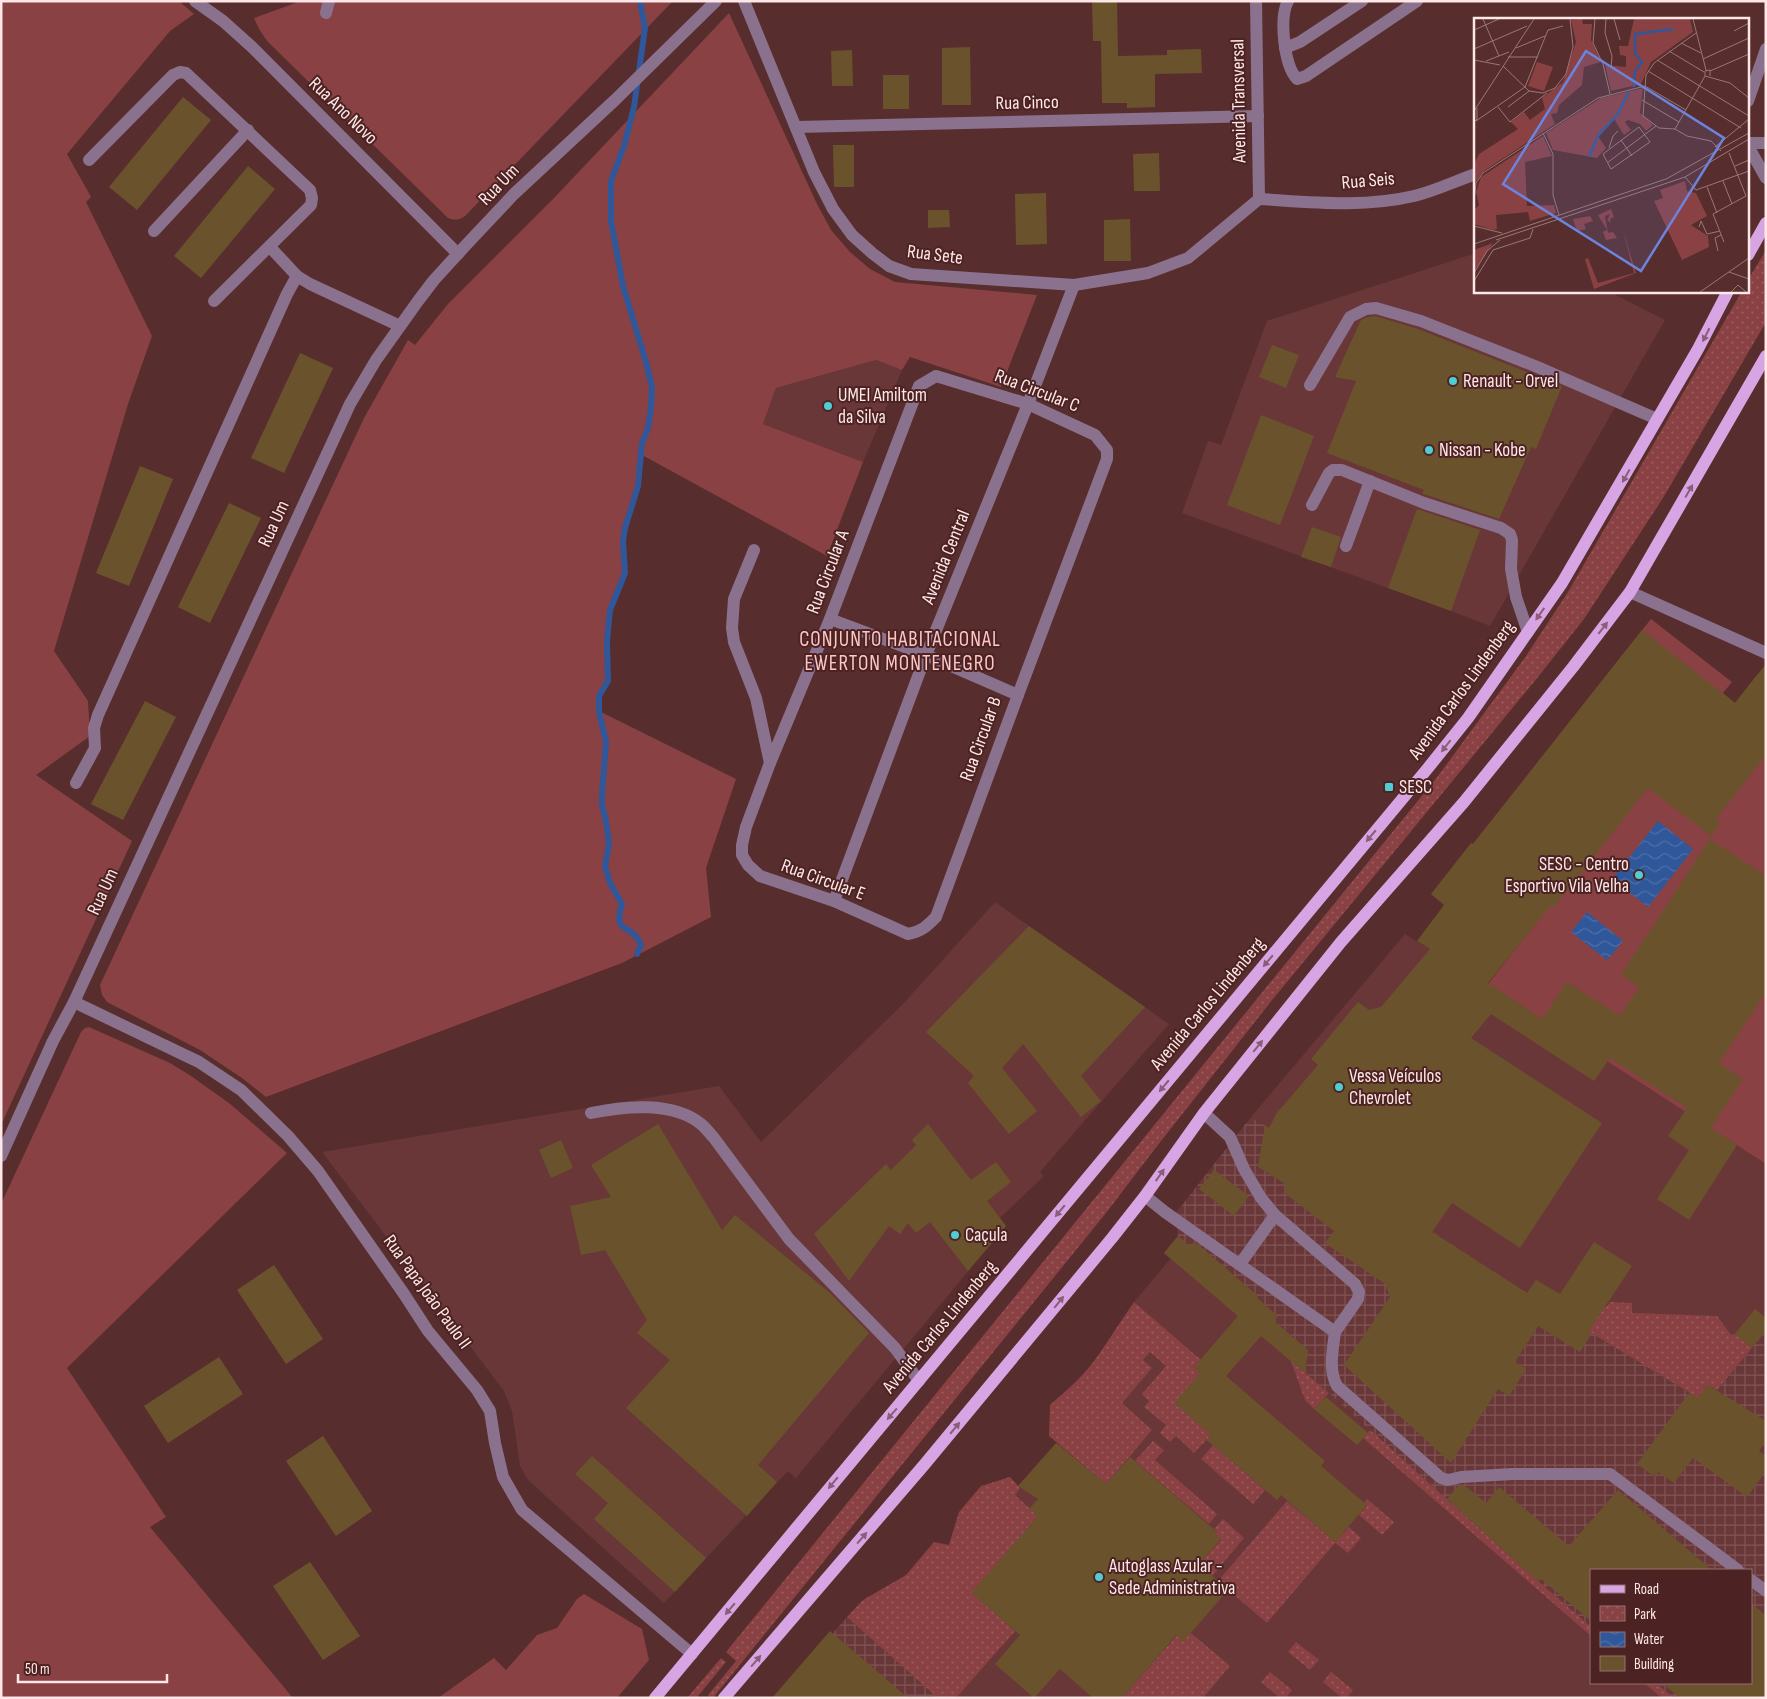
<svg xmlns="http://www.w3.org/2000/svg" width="1767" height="1699" viewBox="0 0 1767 1699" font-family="'Sofia Sans Condensed',sans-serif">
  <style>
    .built { fill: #693738 }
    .industrial { fill: url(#industrial-grid) }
    .grass { fill: #8a4143 }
    .park { fill: url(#park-dots) }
    .water { fill: url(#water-waves) }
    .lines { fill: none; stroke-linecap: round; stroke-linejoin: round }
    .stream { stroke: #2f579a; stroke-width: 6 }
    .building { fill: #6a532c }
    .minor { stroke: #8a728f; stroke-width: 12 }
    .major { stroke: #d7a5e3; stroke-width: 12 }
    .oneway { fill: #8b5d79 }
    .poi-dot { fill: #51ccd3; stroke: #4c2223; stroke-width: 2 }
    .labels { text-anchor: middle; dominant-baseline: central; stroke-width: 4; stroke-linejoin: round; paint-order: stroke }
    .street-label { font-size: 19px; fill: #fee7e6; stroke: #4c2223 }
    .poi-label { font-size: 19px; fill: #fee7e6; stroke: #4c2223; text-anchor: start }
    .quarter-label { font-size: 21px; letter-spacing: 1px; fill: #fec7c6; stroke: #4c2223 }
    .inset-river { fill: none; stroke: #2f579a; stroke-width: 2.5 }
    .inset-road { fill: none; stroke: #9a7777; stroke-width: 1 }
    .view { fill: #6c84dd; fill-opacity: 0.15; stroke: #6c84dd; stroke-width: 2.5 }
    .inset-edge { fill: none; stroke: #fee7e6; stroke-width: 2.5 }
  </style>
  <defs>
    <pattern id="industrial-grid" width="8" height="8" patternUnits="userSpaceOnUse" patternTransform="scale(1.25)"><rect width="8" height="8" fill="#693738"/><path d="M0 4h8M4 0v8" fill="none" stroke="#805455"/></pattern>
    <pattern id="park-dots" width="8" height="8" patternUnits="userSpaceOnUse" patternTransform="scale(1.25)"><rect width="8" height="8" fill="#8a4143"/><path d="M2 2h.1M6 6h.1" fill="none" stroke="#9c5c5e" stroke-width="1.8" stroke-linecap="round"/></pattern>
    <pattern id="water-waves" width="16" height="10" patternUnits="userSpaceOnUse" patternTransform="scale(1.25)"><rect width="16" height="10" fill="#2f579a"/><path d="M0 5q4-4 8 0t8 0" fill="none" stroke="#4e6fa8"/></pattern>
  </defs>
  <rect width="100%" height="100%" fill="#582d2d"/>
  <g class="built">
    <path d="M1476 253V291H1608L1665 320 1490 626 1451 611 1182 513 1208 441 1221 445 1267 321Z"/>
    <path d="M876 360 902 370 863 462 763 424 776 388Z"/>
    <path d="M995 902 1169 1024 1040 1172 1044 1176 1000 1218 1006 1226 796 1478 788 1471 664 1603 528 1480 520 1466 512 1411 504 1391 322 1152 719 1086 761 1142 903 1004Z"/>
    <path d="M1405 934 1506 995 1766 1164V1331L1717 1390 1527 1293 1251 1117Z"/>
    <path d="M1171 1258 1322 1387 1539 1582 1591 1627V1683H1656L1674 1698H939L882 1649 1160 1325 1134 1302Z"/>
  </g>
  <g class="industrial">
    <path d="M1251 1117 1353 1180 1527 1293 1698 1398 1708 1385 1717 1390 1766 1331V1698H1674L1656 1683H1751V1570H1591V1627L1539 1582 1322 1387 1164 1253 1178 1236 1175 1214Z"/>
    <path d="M847 1617 939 1698H775Z"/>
  </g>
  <g class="grass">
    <path d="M1 1H179L194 14 170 31 67 154 91 197 86 202 152 336 128 404 54 651 88 701 90 736 36 775 132 841 1 1125Z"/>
    <path d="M301 1H673L468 213C462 220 456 221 448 218L267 41 259 29 254 18Z"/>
    <path d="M729 13 817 204 831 230 850 252 870 269 895 282 1037 295 1001 387 910 357 902 370 876 360 776 388 763 424 863 462 827 556 642 455 638 486 625 528 623 541 625 573 610 610 607 641 608 681 599 696V711L736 779 706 868 711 917 622 963 266 1097 242 1078 200 1050 107 1002 102 995 100 985 364 418 408 340 415 345 448 304 555 197Z"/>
    <path d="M1651 619 1732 682 1723 693 1735 703 1757 675 1766 681V1164L1488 984 1550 905 1473 844Z"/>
    <path d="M89 1027 170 1063 191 1076 229 1103 287 1153 67 1368 166 1517 150 1527 293 1698H1V1204L81 1032 85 1028Z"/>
    <path d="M584 1594 642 1629 649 1660 617 1698H438L494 1658 506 1670 537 1635 557 1628 577 1599Z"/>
  </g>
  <g class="park">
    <path d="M1766 250V322L1663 498 1584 619 1538 677 1273 999 1154 1150 1106 1213 713 1698H711L708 1695 736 1661 726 1652 1438 776 1526 656 1568 592 1742 291H1748V280Z"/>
    <path d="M1134 1302 1201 1360 1194 1367 1200 1373 1211 1435 1194 1453 1176 1436 1170 1442 1160 1433 1166 1425 1144 1407 1149 1401 1142 1394 1166 1366 1150 1352 1143 1360 1152 1368 1122 1403 1152 1430 1106 1484 1049 1436 1050 1405C1067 1390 1086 1374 1099 1354 1111 1337 1122 1319 1134 1302Z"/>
    <path d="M1610 1302 1632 1303V1313L1717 1316 1731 1335 1735 1334 1752 1348 1717 1390 1708 1385 1698 1398 1585 1329 1601 1304 1606 1307Z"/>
    <path d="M1291 1361 1329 1393 1314 1409 1305 1400Z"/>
    <path d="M1370 1430 1539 1582 1591 1627V1636L1363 1438Z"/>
    <path d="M1153 1441 1164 1450 1155 1460 1217 1514 1209 1524 1135 1461Z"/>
    <path d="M1213 1445 1265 1490 1253 1504 1201 1459Z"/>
    <path d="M1010 1477 1020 1488 1015 1495 1038 1516 972 1593 1015 1631 956 1698H938L847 1617 863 1600 906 1575 934 1542 949 1545 959 1512 981 1486Z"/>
    <path d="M1367 1499 1394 1522 1382 1535 1359 1515 1367 1506 1364 1503Z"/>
    <path d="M1287 1501 1335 1542 1349 1527 1361 1538 1348 1553 1335 1543 1267 1623 1218 1581Z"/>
    <path d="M1223 1519 1244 1538 1212 1576 1199 1564 1221 1540 1215 1534 1217 1532 1214 1529Z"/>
    <path d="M1191 1633 1230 1666 1203 1698H1122L1177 1635 1183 1641Z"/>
    <path d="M1296 1642 1319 1660 1310 1670 1288 1652Z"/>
    <path d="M721 1658 726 1662 698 1696 699 1698H687Z"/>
    <path d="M1270 1672 1292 1690 1286 1698H1280L1261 1682Z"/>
    <path d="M1331 1672 1353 1690 1347 1698H1342L1323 1682Z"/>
    <path d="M1644 1683H1656L1674 1698H1662Z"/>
  </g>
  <g class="water">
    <path d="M1658 821 1693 849 1648 907 1612 879Z"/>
    <path d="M1587 912 1623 941 1607 960 1571 932Z"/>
  </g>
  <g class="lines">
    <path class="stream" d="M637 954 641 945C632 922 612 936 622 904L610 883 605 866 609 844 606 821 602 805V795L606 742 599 711V696L608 681 607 641 610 610 625 573 623 541 625 528 638 486 642 443 648 428 651 408 652 387 646 362 623 286 611 221V181L624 146 634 107 645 28 640 1"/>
  </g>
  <g class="building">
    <path d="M1092 1H1117L1118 56 1167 55V50L1201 49 1202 73 1155 74V107L1127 108V103H1102L1101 41H1093Z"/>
    <path d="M970 47 971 105H942V48Z"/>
    <path d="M852 50 853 86H832L831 51Z"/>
    <rect x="883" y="75" width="26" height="34"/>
    <path d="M183 97 211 120 137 210 109 187Z"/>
    <path d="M833 145H854V187H834Z"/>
    <path d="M1159 153 1160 191H1134L1133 154Z"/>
    <path d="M248 166 275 189 201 278 174 256Z"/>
    <path d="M1046 193 1047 244 1016 245 1015 194Z"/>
    <path d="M928 210H949L950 227 928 228Z"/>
    <path d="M1130 219 1131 261H1104V220Z"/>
    <path d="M1375 316 1418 329 1562 386 1536 449 1531 447 1499 519 1427 495 1422 494 1424 490 1327 453 1356 381 1335 377 1361 320 1368 317Z"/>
    <path d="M1272 345 1299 355 1286 388 1259 377Z"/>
    <path d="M300 353 333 368 284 473 251 458Z"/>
    <path d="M1261 415 1314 436 1280 525 1227 505Z"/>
    <path d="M140 466 173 479 129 586 96 573Z"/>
    <path d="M229 503 261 518 210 623 178 607Z"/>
    <path d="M1417 509 1480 530 1451 611 1388 588Z"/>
    <path d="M1312 527 1341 537 1331 567 1301 557Z"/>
    <path d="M1642 630 1735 703 1766 664V755L1716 819 1721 823 1711 836 1648 788 1554 907 1551 905 1488 983 1542 1019 1567 982 1620 1016 1639 987 1621 975 1710 839 1766 876V992L1719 1063 1743 1079 1711 1128 1737 1145 1689 1220 1657 1199 1689 1150 1668 1136 1687 1108 1610 1058 1594 1081 1491 1014 1471 1038 1602 1123 1520 1248 1452 1203 1432 1232 1527 1293 1536 1280 1560 1294 1594 1242 1632 1266 1589 1331 1592 1333 1580 1352 1538 1326 1515 1362 1526 1369 1509 1396 1498 1389 1451 1463 1344 1365 1390 1297 1385 1284 1325 1243 1334 1231 1287 1195 1284 1183 1258 1167 1265 1125 1269 1128 1278 1111 1283 1106 1318 1065 1311 1059 1358 1002 1369 1010 1381 1007 1430 949 1417 941 1444 905 1431 894 1471 843 1473 844Z"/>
    <path d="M145 701 176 717 123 820 91 804Z"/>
    <path d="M1029 926 1145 1007 1081 1076 1101 1101 1081 1117 1023 1044 1002 1068 1037 1111 1009 1134 968 1083 974 1076 926 1032Z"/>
    <path d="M658 1124 722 1230 735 1215 830 1293 869 1333 758 1465 777 1482 747 1516 626 1408 670 1360 637 1333 647 1320 605 1250 581 1255 570 1206 611 1197 591 1165Z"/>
    <path d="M928 1124 971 1180 996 1162 1011 1182 987 1201 1006 1226 968 1271 930 1222 916 1233 908 1223 900 1234 889 1226 849 1281 814 1234 886 1164 891 1170 916 1145 912 1140Z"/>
    <path d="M561 1140 573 1168 551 1178 539 1150Z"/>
    <path d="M1214 1170 1249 1196 1234 1216 1199 1189Z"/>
    <path d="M1178 1236 1190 1246 1194 1242 1201 1247 1258 1296 1257 1298 1278 1316 1274 1321 1308 1350 1305 1373 1261 1336 1226 1376 1325 1461 1321 1466 1367 1505 1335 1542 1281 1495 1277 1500 1213 1445 1206 1440 1211 1435 1174 1403 1200 1373 1194 1367 1238 1316 1164 1253Z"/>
    <path d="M274 1265 323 1339 286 1364 237 1290Z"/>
    <path d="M1755 1309 1766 1318V1331L1752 1348 1735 1334Z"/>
    <path d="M219 1357 243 1394 168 1443 144 1406Z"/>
    <path d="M1708 1385 1766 1421V1441L1759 1451 1766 1456V1471L1747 1497 1693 1458 1674 1483 1658 1472 1655 1477 1637 1464 1689 1393 1698 1398Z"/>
    <path d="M1326 1397 1368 1433 1357 1445 1314 1409Z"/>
    <path d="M323 1436 372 1511 336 1536 286 1461Z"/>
    <path d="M1056 1443 1106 1484 1130 1457 1217 1532 1215 1534 1221 1539 1199 1564 1228 1590 1183 1642 1176 1635 1122 1698H1093L1060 1669 1034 1698 995 1664 1020 1635 971 1593 1038 1516 1029 1509 1038 1499 1018 1486Z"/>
    <path d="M592 1456 706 1558 675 1592 594 1519 608 1503 575 1474Z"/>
    <path d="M1464 1485 1486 1503 1499 1487 1569 1546 1618 1490 1712 1570H1591V1621L1541 1579 1539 1582 1447 1499 1458 1486Z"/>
    <path d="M310 1562 360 1636 323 1660 273 1586Z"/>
    <path d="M1751 1603 1766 1616V1698H1680L1662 1683H1751Z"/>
    <path d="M830 1631 908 1698H772Z"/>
  </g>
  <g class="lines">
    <g class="minor">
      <path d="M195 1 223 21 252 47 458 254"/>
      <path d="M744 1 814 172 833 209 852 235 872 253 889 266 911 274 1074 285 1148 273 1188 258 1259 199"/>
      <path d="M1256 1 1259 199"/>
      <path d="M1288 1C1279 18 1284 65 1297 79L1306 76 1417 1"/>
      <path d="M326 13 329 1"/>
      <path d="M1285 48 1300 42 1362 1"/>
      <path d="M1748 101 1766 49"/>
      <path d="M797 127 1258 116"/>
      <path d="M1748 143H1766"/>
      <path d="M1748 146 1766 178"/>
      <path d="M89 160 173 75 180 72 186 73 310 190 312 198 311 205 214 301"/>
      <path d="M1259 199C1311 202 1363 208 1414 196 1435 191 1455 181 1476 174"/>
      <path d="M154 231 248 130"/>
      <path d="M270 247 297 276"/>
      <path d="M936 376 1028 404 1095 435 1107 450V459L1018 695 936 917C927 926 921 932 908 934L834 901 760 876 748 865 742 855V845L746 827 770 763 830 619 919 386Z"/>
      <path d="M1310 385 1350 317 1366 309 1376 308 1421 321 1535 366 1657 419"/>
      <path d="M1312 505 1329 473 1333 470H1342L1424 503 1501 528 1510 534 1512 540 1511 569 1516 597 1528 632"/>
      <path d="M1346 546 1370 481"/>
      <path d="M754 550 734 599 732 628 734 642 756 698 770 763"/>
      <path d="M1630 592 1766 653"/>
      <path d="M830 619 926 655 1018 695"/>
      <path d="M76 783 95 748 94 728 98 715 287 294 297 276 310 284 400 326"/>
      <path d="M834 901 926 655 1028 404 1074 285"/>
      <path d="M74 1002 199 1062 241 1090 288 1136 318 1171 404 1294 428 1331 477 1390 490 1411 495 1443 503 1477 522 1510 692 1654"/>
      <path d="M591 1113C624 1106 673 1101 701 1124 706 1128 710 1134 714 1138L789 1239 895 1348 919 1381"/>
      <path d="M1 1156 53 1041 74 1002 350 404 376 360 418 301 434 280 466 245 514 194 615 100 716 1"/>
      <path d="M1145 1196 1165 1212 1335 1332 1358 1299 1359 1292 1355 1284 1275 1215 1261 1198 1244 1169 1230 1137 1204 1113"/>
      <path d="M1240 1264 1275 1215"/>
      <path d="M1335 1332C1333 1350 1328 1369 1337 1386L1441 1478 1448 1480 1461 1477 1512 1474H1610L1738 1570"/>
      <path d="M1751 1580 1766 1591"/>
    </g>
    <g class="major">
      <path d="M1748 255 1766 223"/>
      <path d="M655 1698 1428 768 1468 718 1562 583 1698 349 1728 291"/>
      <path d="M724 1698 924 1465 1112 1238 1145 1196 1204 1113 1341 942 1464 802 1573 667 1630 592 1766 356"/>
    </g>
  </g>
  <defs><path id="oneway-solid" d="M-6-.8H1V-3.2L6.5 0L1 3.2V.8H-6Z" transform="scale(1.25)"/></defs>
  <g class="oneway">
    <use href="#oneway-solid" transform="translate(1706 335) rotate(117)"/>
    <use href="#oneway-solid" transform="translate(1626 476) rotate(119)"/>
    <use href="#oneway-solid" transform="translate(1689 491) rotate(-60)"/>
    <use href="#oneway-solid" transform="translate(1540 614) rotate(125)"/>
    <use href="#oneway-solid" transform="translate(1603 628) rotate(-52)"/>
    <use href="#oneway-solid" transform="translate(1446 746) rotate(128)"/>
    <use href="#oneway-solid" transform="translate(1371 836) rotate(130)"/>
    <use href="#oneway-solid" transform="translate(1268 961) rotate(130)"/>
    <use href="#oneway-solid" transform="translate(1258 1046) rotate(-51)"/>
    <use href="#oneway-solid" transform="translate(1164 1086) rotate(130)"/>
    <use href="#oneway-solid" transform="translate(1160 1175) rotate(-55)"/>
    <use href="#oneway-solid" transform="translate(1060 1211) rotate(130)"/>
    <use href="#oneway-solid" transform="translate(1059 1302) rotate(-51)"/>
    <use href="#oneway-solid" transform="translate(892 1414) rotate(131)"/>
    <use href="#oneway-solid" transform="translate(955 1428) rotate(-50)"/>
    <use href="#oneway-solid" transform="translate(833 1483) rotate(130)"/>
    <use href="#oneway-solid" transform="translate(862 1538) rotate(-49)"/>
    <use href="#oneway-solid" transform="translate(730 1609) rotate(130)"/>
    <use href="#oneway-solid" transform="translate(756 1661) rotate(-49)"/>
  </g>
  <g class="poi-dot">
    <circle cx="1453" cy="381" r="5"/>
    <circle cx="828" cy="406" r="5"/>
    <circle cx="1429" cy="450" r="5"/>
    <rect x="1384" y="782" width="10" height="10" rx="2.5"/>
    <circle cx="1639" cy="875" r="5"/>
    <circle cx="1339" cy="1087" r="5"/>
    <circle cx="955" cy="1235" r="5"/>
    <circle cx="1099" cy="1577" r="5"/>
  </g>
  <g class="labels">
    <g class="street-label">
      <text transform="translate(1239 101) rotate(-91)">Avenida Transversal</text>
      <text transform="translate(1027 103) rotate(-1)">Rua Cinco</text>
      <text transform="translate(343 111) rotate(44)">Rua Ano Novo</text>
      <text transform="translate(1368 181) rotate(-5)">Rua Seis</text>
      <text transform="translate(499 185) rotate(-46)">Rua Um</text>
      <text transform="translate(935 255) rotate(7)">Rua Sete</text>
      <text transform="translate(1037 391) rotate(21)">Rua Circular C</text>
      <text transform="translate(274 524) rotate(-65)">Rua Um</text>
      <text transform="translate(946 557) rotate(-68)">Avenida Central</text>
      <text transform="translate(828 572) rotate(-69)">Rua Circular A</text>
      <text transform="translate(1462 690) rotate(-54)">Avenida Carlos Lindenberg</text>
      <text transform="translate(981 739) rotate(-70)">Rua Circular B</text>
      <text transform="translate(823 880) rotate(20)">Rua Circular E</text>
      <text transform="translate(103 892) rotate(-65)">Rua Um</text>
      <text transform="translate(1208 1004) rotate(-50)">Avenida Carlos Lindenberg</text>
      <text transform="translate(427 1292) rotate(54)">Rua Papa João Paulo II</text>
      <text transform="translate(940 1327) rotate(-50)">Avenida Carlos Lindenberg</text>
    </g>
    <g class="poi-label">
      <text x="1463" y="381">Renault - Orvel</text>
      <text x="838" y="395">UMEI Amiltom<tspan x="838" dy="22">da Silva</tspan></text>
      <text x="1439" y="450">Nissan - Kobe</text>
      <text x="1399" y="787">SESC</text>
      <text x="1629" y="864" text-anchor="end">SESC - Centro<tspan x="1629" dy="22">Esportivo Vila Velha</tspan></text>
      <text x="1349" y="1076">Vessa Veículos<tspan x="1349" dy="22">Chevrolet</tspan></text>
      <text x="965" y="1235">Caçula</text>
      <text x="1109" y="1566">Autoglass Azular -<tspan x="1109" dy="22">Sede Administrativa</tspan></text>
    </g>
    <g class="quarter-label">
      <text x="900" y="639">CONJUNTO HABITACIONAL<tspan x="900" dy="24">EWERTON MONTENEGRO</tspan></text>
    </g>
  </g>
  <g transform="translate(1474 18)">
    <rect width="275" height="275" fill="#582d2d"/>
    <path d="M108 1 109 6H118L117 22 127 44 110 49 108 67 85 87 83 95 77 96 81 106 10 153 0 166V146L5 136 44 111 37 104 50 94 56 102 71 91 68 80 89 64 102 24 97 2ZM160 1H216L219 14 177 44 167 66 137 73 131 47 152 49V38L146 37 145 28H154ZM63 44 79 49 70 73 54 68ZM169 70 166 95 179 107 172 113 166 106 154 102 151 104 157 112 150 117 140 101 124 118 132 130 123 140 79 132 72 115 127 80ZM69 118 78 138 51 144 53 188 80 187 82 195 56 203 54 194 22 197 23 211 19 212 0 206V192L5 187 2 174 7 159ZM211 163 213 173 222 175 233 198 217 207 234 218 235 229 208 242 180 183 189 180 186 172ZM19 225 0 253V232Z" fill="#8a4143"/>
    <path d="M137 191 140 199 136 201 137 205 133 202 136 196 131 198 134 215H133L139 214 143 220 132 222 129 214 133 212 124 197ZM116 198 119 203 110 206 112 211 103 213 99 201ZM149 212 162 255 120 271 111 241 114 240 124 265 160 255Z" fill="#8a4143"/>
    <path class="inset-river" d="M160 69 161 53 168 45 161 35V16L199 11M115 139 124 118 143 97 155 74"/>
    <path class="inset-road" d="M9 1 25 38M121 1 119 25 129 46 136 76M132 1 131 15 138 38 137 50M140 1 146 22M219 1 232 52M0 12 25 1M260 13 275 5M207 25 227 35M42 30 71 18M0 31 53 8M195 33 230 54M34 39H64M229 41 275 20M0 42 26 47M183 42 275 98M12 43 35 34M29 48 55 73 69 75 81 70 92 56 99 29 96 1M174 53 267 110M236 53 275 36M236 58V52L231 53V58L256 65 275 80M168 82 205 104M24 89 36 104 73 75M34 89 55 73M0 93 60 1M2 103 51 69 74 12 89 8M0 104 3 101V90M165 109 176 124 137 151 129 136ZM201 111 185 110 169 98 172 57 180 45 222 15M201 111 231 58M201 111 213 118 237 123 247 133M69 115 79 136V177L85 197M147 122 158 138M241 129 275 101M135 130 139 118 144 113M133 145 182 108M261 148 275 142M211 159 222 172 275 153M249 163 258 186M233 169 243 195M0 182 2 165 9 155 124 80 171 68 212 92M0 208 28 215M225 209 227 203 233 216 246 213M22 222 211 159 275 121M250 224 239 196 272 178 255 135M0 226 192 161 275 115M244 233 241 220 247 217M255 254 275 261M0 255 13 233 26 222M0 263 19 232 56 220 59 211M226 274 275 240M257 274 264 267 272 274"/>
    <path class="view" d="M112 33 250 120 167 253 29 166Z"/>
    <rect width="275" height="275" class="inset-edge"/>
  </g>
  <rect width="1767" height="1699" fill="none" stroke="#fee7e6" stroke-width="5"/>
  <rect x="1590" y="1569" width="162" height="115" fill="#4c2223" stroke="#937171"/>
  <rect x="1600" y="1585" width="25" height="8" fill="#d7a5e3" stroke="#937171"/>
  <text x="1634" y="1594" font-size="15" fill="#fee7e6">Road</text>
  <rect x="1600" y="1606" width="25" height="15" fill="url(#park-dots)" stroke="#937171"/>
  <text x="1634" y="1619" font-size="15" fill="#fee7e6">Park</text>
  <rect x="1600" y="1632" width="25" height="15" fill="url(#water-waves)" stroke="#937171"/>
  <text x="1634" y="1644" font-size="15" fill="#fee7e6">Water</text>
  <rect x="1600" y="1656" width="25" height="15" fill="#6a532c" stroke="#937171"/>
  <text x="1634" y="1669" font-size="15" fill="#fee7e6">Building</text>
  <path d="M18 1674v8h149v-8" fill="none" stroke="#fee7e6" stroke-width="2.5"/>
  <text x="25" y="1674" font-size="15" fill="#fee7e6" stroke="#4c2223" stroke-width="4" paint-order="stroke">50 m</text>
</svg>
